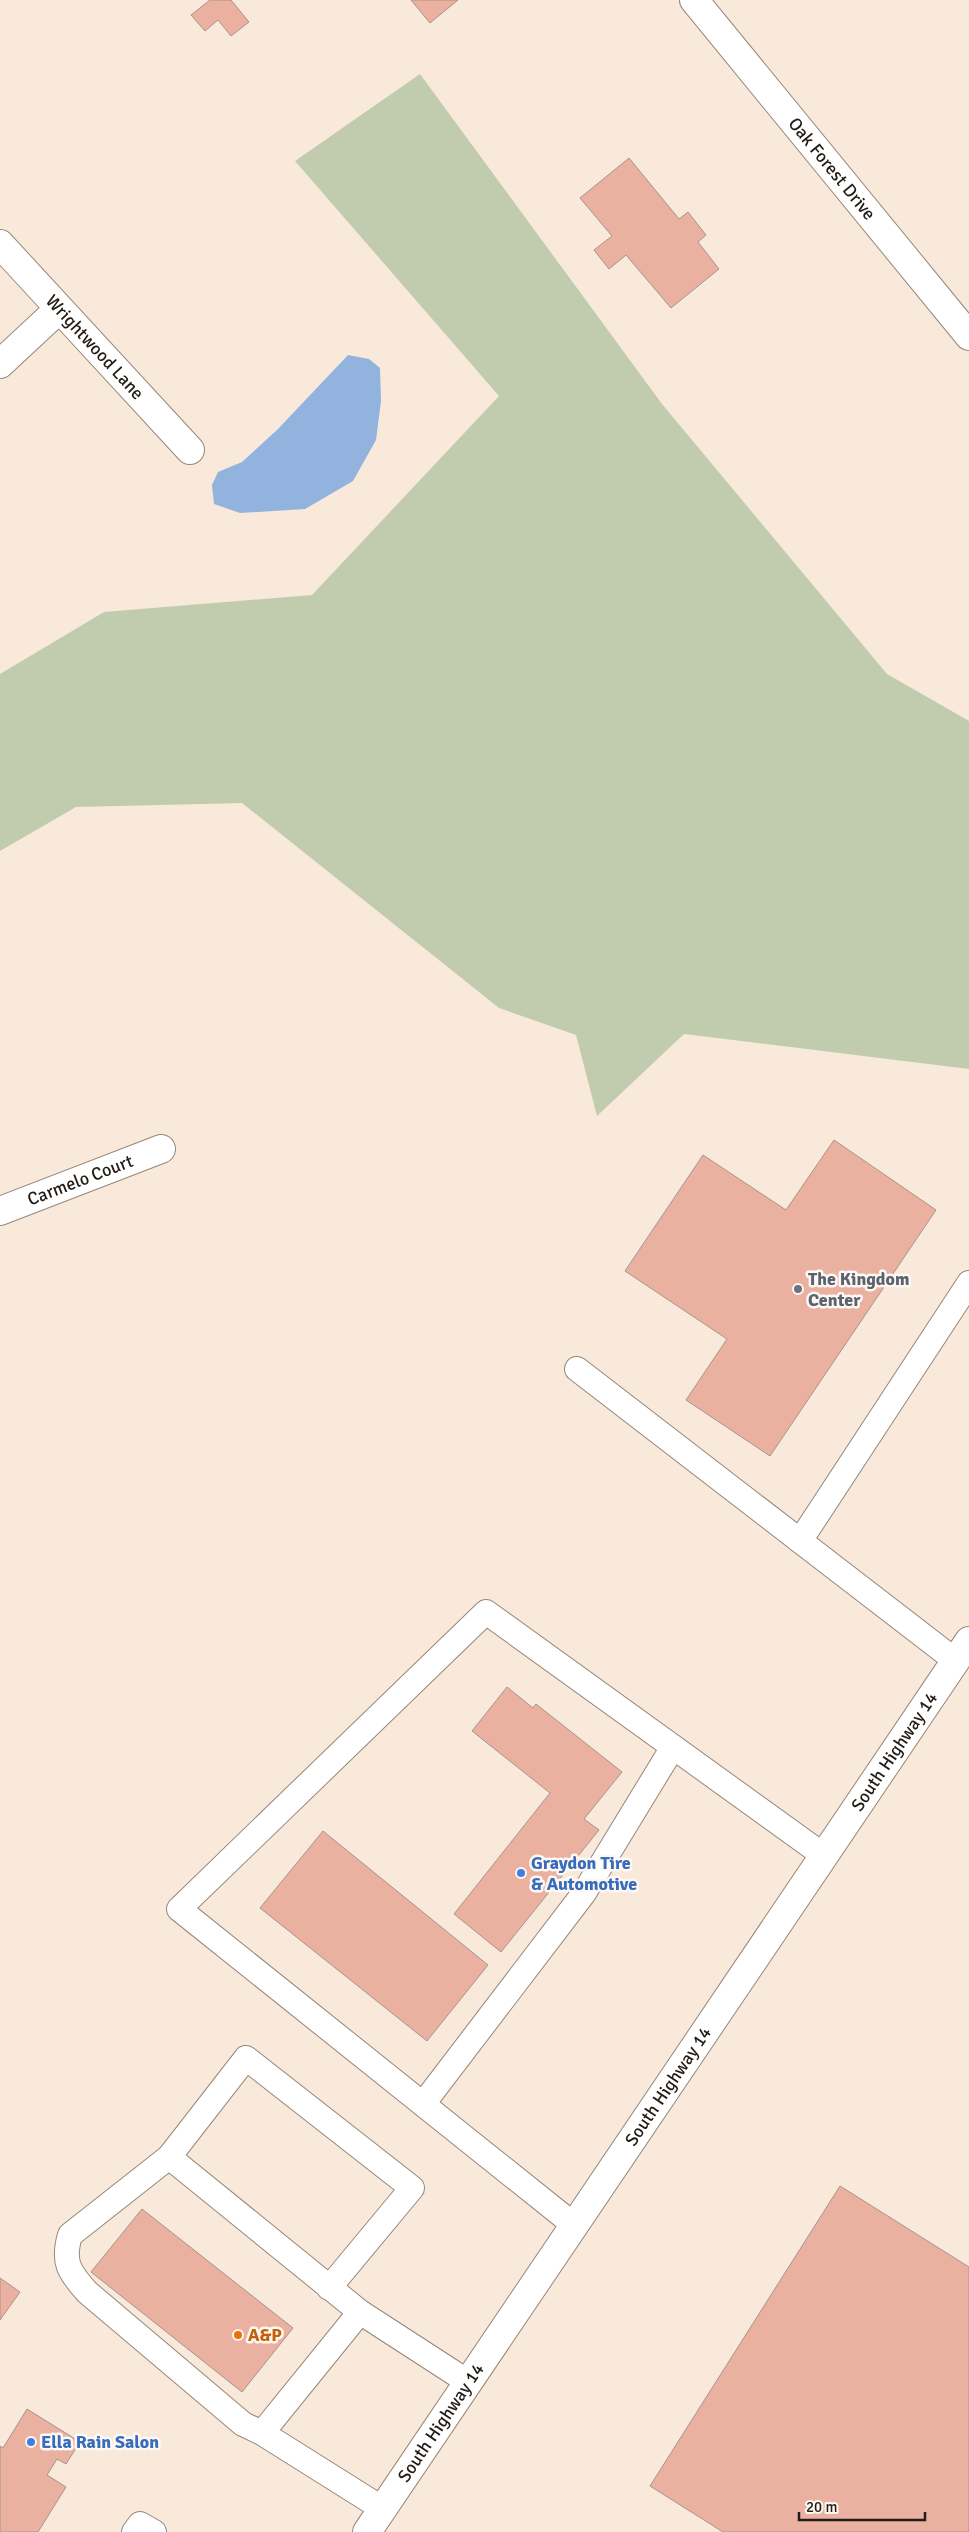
<svg xmlns="http://www.w3.org/2000/svg" width="969" height="2532" viewBox="0 0 969 2532" font-family="Signika,sans-serif">
  <style>
    .green { fill: #c1ccae }
    .water { fill: #92b3dd }
    .building { fill: #eab1a1; stroke: #a8938c }
    .lines { fill: none; stroke-linecap: round; stroke-linejoin: round }
    .lane-casing { stroke: #968779; stroke-width: 26 }
    .street-casing { stroke: #968779; stroke-width: 30 }
    .secondary-casing { stroke: #968779; stroke-width: 30 }
    .lane { stroke: #fff; stroke-width: 24 }
    .street { stroke: #fff; stroke-width: 28 }
    .secondary { stroke: #fff; stroke-width: 28 }
    .worship-dot { fill: #6b7280; stroke: #fef8f2; stroke-width: 2 }
    .shop-dot { fill: #3f7fe0; stroke: #fef8f2; stroke-width: 2 }
    .food-dot { fill: #e8710a; stroke: #fef8f2; stroke-width: 2 }
    .labels { text-anchor: middle; dominant-baseline: central; stroke-width: 5; stroke-linejoin: round; paint-order: stroke }
    .street-label { font-size: 18px; fill: #221c17; stroke: #fef8f2 }
    .worship-label { font-size: 18px; font-weight: bold; fill: #5b616d; stroke: #fef8f2; text-anchor: start }
    .shop-label { font-size: 18px; font-weight: bold; fill: #366cbe; stroke: #fef8f2; text-anchor: start }
    .food-label { font-size: 18px; font-weight: bold; fill: #c56008; stroke: #fef8f2; text-anchor: start }
  </style>
  <rect width="100%" height="100%" fill="#f9e9da"/>
  <path class="green" d="M420 74 662 404 887 674 969 721V1069L684 1034 597 1116 576 1035 499 1008 242 803 76 807 0 851V674L104 612 312 595 499 396 295 161Z"/>
  <path class="water" d="M348 355 369 359 380 368 381 401 376 440 353 481 305 509 240 513 214 504 212 485 218 472 242 462 278 429Z"/>
  <g class="building">
    <path d="M210 0H231L249 22 231 36 218 20 205 31 191 15Z"/>
    <path d="M411 0H458L430 23Z"/>
    <path d="M629 158 679 219 688 212 706 235 698 242 719 269 671 308 626 255 609 269 594 250 612 236 580 198Z"/>
    <path d="M834 1140 936 1210 770 1456 686 1400 727 1339 625 1271 703 1155 786 1210Z"/>
    <path d="M507 1687 533 1708 536 1704 622 1772 584 1819 599 1830 501 1952 454 1914 550 1793 472 1731Z"/>
    <path d="M323 1831 488 1965 427 2041 260 1908Z"/>
    <path d="M840 2186 969 2267V2532H723L650 2486Z"/>
    <path d="M142 2209 293 2328 242 2392 91 2272Z"/>
    <path d="M0 2278 20 2292 0 2320Z"/>
    <path d="M27 2409 80 2442 66 2464 57 2459 47 2475 66 2487 38 2532H0V2446L3 2448Z"/>
  </g>
  <g class="lines">
    <defs>
      <g id="lane">
        <path d="M577 1369 956 1661"/>
        <path d="M800 1541 969 1283"/>
        <path d="M423 2104 584 1893 673 1747"/>
        <path d="M169 2157 70 2235C62 2262 69 2272 87 2292L243 2424 262 2433 383 2509"/>
        <path d="M574 2225 179 1909 486 1612 823 1855"/>
        <path d="M329 2288 412 2188 246 2058 169 2157 360 2312 468 2382"/>
        <path d="M262 2433 360 2312"/>
        <path d="M134 2532 140 2524 154 2532"/>
      </g>
      <g id="street">
        <path id="s1" d="M694 0 969 336"/>
        <path id="s2" d="M0 244 190 450"/>
        <path d="M0 364 59 309"/>
        <path id="s3" d="M0 1211 161 1149"/>
      </g>
      <g id="secondary">
        <path id="s4" d="M367 2532 969 1641"/>
      </g>
    </defs>
    <use href="#lane" class="lane-casing"/>
    <use href="#street" class="street-casing"/>
    <use href="#secondary" class="secondary-casing"/>
    <use href="#lane" class="lane"/>
    <use href="#street" class="street"/>
    <use href="#secondary" class="secondary"/>
  </g>
  <circle class="worship-dot" cx="798" cy="1289" r="5"/>
  <g class="shop-dot">
    <circle cx="521" cy="1873" r="5"/>
    <circle cx="31" cy="2442" r="5"/>
  </g>
  <circle class="food-dot" cx="238" cy="2335" r="5"/>
  <g class="labels">
    <g class="street-label">
      <text stroke="none"><textPath href="#s1" startOffset="218">Oak Forest Drive</textPath></text>
      <text stroke="none"><textPath href="#s2" startOffset="140">Wrightwood Lane</textPath></text>
      <text stroke="none"><textPath href="#s3" startOffset="86">Carmelo Court</textPath></text>
      <text stroke="none"><textPath href="#s4" startOffset="942">South Highway 14</textPath></text>
      <text stroke="none"><textPath href="#s4" startOffset="538">South Highway 14</textPath></text>
      <text stroke="none"><textPath href="#s4" startOffset="132">South Highway 14</textPath></text>
    </g>
    <g class="worship-label">
      <text x="808" y="1279">The Kingdom<tspan x="808" dy="21">Center</tspan></text>
    </g>
    <g class="shop-label">
      <text x="531" y="1863">Graydon Tire<tspan x="531" dy="21">&amp; Automotive</tspan></text>
      <text x="41" y="2442">Ella Rain Salon</text>
    </g>
    <g class="food-label">
      <text x="248" y="2335">A&amp;P</text>
    </g>
  </g>
  <path d="M799 2512v8h126v-8" fill="none" stroke="#221c17" stroke-width="2.5"/>
  <text x="806" y="2512" font-size="15" fill="#221c17" stroke="#fef8f2" stroke-width="4" paint-order="stroke">20 m</text>
</svg>
